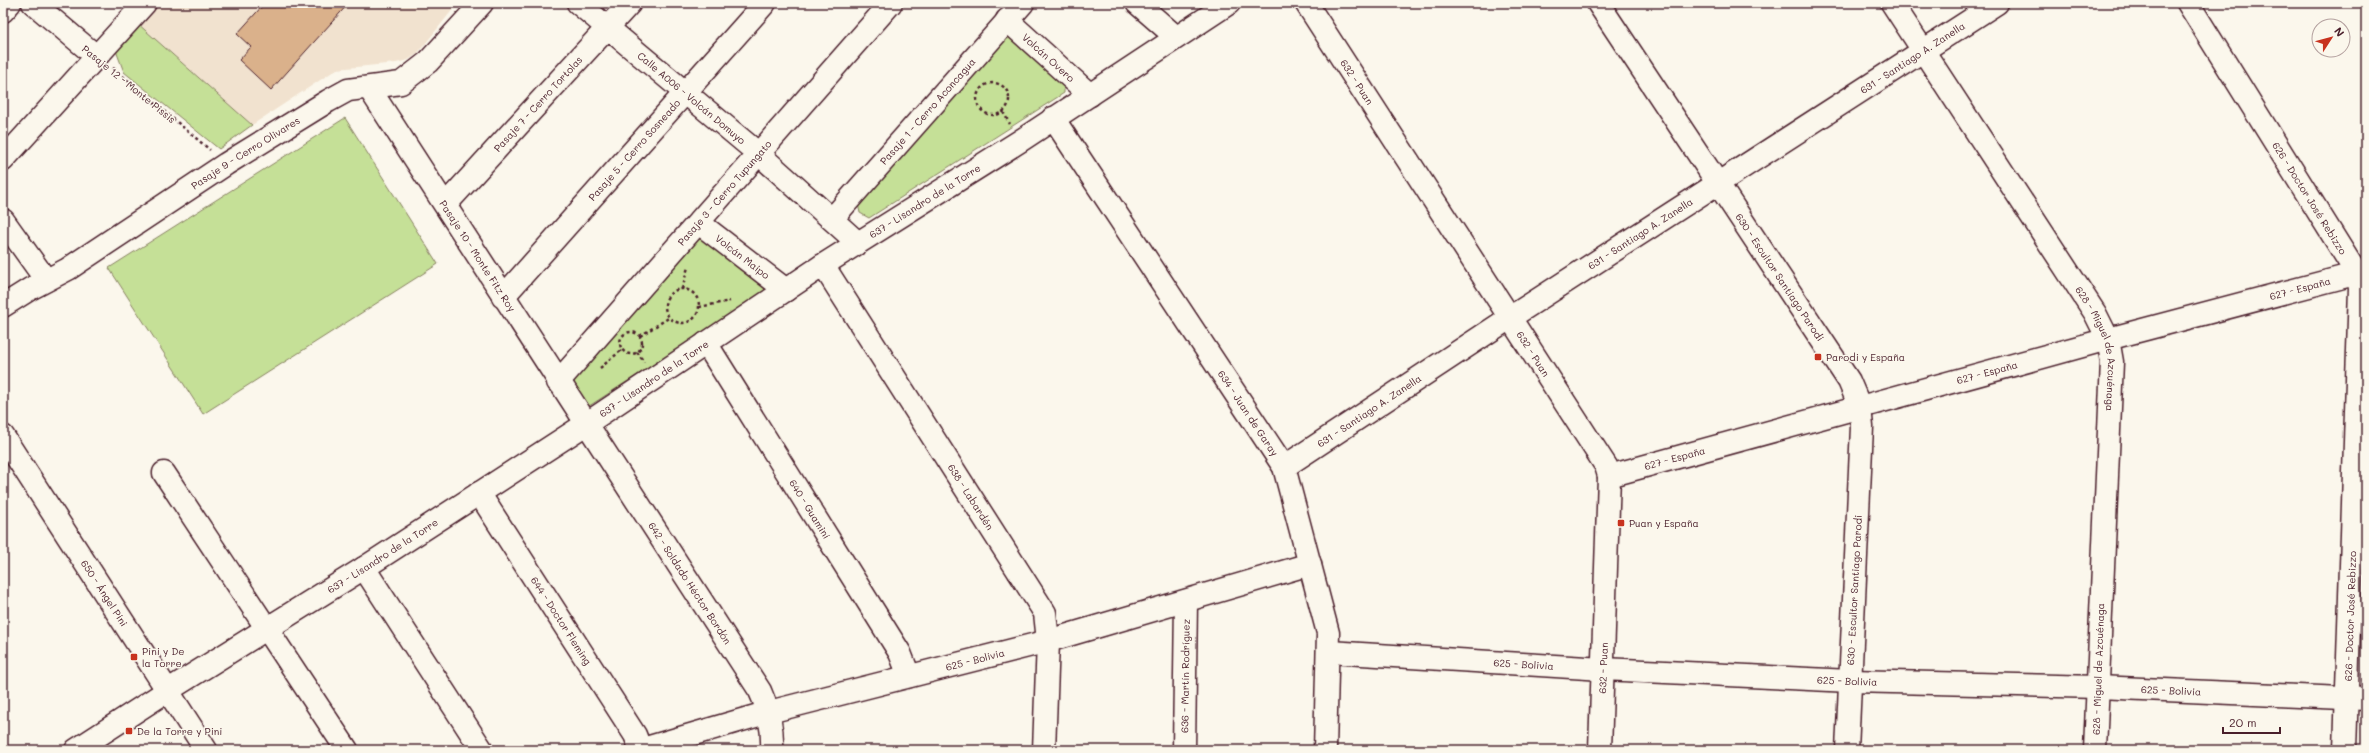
<svg xmlns="http://www.w3.org/2000/svg" width="2369" height="753" viewBox="0 0 2369 753" font-family="Mali,sans-serif">
  <style>
    .built { fill: #f1e2cf }
    .green { fill: #c5e097; stroke: #888061 }
    .building { fill: #dab18b; stroke: #4a1f2b }
    .lines { fill: none; stroke-linecap: round; stroke-linejoin: round }
    .minor-casing { stroke: #4a1f2b; stroke-width: 25 }
    .path { stroke: #4a1f2b; stroke-width: 2.5; stroke-dasharray: 3 3; stroke-linecap: butt }
    .minor { stroke: #fbf7ec; stroke-width: 22 }
    .poi-dot { fill: #c8321e; stroke: #fbf7ec; stroke-width: 1.5 }
    .labels { text-anchor: middle; dominant-baseline: central; stroke-width: 3; stroke-linejoin: round; paint-order: stroke }
    .street-label { font-size: 10px; fill: #4a1f2b; stroke: #fbf7ec }
    .poi-label { font-size: 10px; fill: #4a1f2b; stroke: #fbf7ec; text-anchor: start }
  </style>
  <rect width="100%" height="100%" fill="#fbf7ec"/>
  <filter id="ink" filterUnits="userSpaceOnUse"><feTurbulence type="fractalNoise" baseFrequency=".025" numOctaves="2"/><feDisplacementMap in="SourceGraphic" scale="8" xChannelSelector="R" yChannelSelector="G"/><feConvolveMatrix kernelMatrix="1 2 1 2 8 2 1 2 1" color-interpolation-filters="sRGB"/></filter>
  <g filter="url(#ink)">
    <path class="built" d="M154 3H458L417 54 408 60 396 63 337 69 252 125 137 23Z"/>
    <g class="green">
      <path d="M137 23 252 125 219 149 124 72 115 48Z"/>
      <path d="M1006 32 1064 82V93L869 218 860 213 858 204Z"/>
      <path d="M345 118 438 264 203 414 109 268Z"/>
      <path d="M702 232 774 287 586 408 568 379Z"/>
    </g>
    <path class="building" d="M265 3H349L271 90 239 60 251 47 237 34Z"/>
    <g class="lines">
      <defs>
        <g id="minor">
          <path d="M33 3 96 56"/>
          <path id="s1" d="M578 3 760 155 858 243"/>
          <path d="M1137 3 1176 37"/>
          <path id="s2" d="M1306 3 1606 466 1609 476 1600 750"/>
          <path id="s3" d="M1598 3 1849 381 1860 407 1862 427 1847 750"/>
          <path id="s4" d="M1892 3 2095 313 2108 339 2112 362 2095 750"/>
          <path id="s5" d="M2188 3 2357 274 2360 288 2345 750"/>
          <path d="M3 11 10 3"/>
          <path id="s6" d="M1007 20 1090 95"/>
          <path id="s7" d="M369 88 760 691C769 711 773 728 772 750"/>
          <path id="s8" d="M1053 118 1284 467 1328 633 1325 750"/>
          <path d="M3 160 145 3"/>
          <path id="s9" d="M446 204 630 3"/>
          <path id="s10" d="M832 219 1023 3"/>
          <path d="M3 220 46 280"/>
          <path id="s11" d="M699 223 786 290"/>
          <path id="s12" d="M823 265 1045 613 1048 641 1044 750"/>
          <path id="s13" d="M503 297 765 3"/>
          <path id="s14" d="M3 306 30 289 68 269 226 164 328 101 348 90 401 83 428 62 482 3"/>
          <path id="s15" d="M706 343 900 653 909 676"/>
          <path id="s16" d="M558 382 891 3"/>
          <path id="s17" d="M3 436 206 750"/>
          <path id="s18" d="M1284 467 1511 317 1997 3"/>
          <path d="M164 473 347 750"/>
          <path id="s19" d="M1609 476 2108 339 2366 271"/>
          <path id="s20" d="M479 493 635 735 641 750"/>
          <path d="M364 568 482 750"/>
          <path id="s21" d="M1329 652 1603 669 1850 681 2098 687 2366 699"/>
          <path id="s22" d="M76 750 167 691 364 568 586 424 823 265 1020 141 1229 3"/>
          <path id="s23" d="M639 750 769 712 1048 641 1310 564"/>
          <path id="s24" d="M1184 750 1186 601"/>
        </g>
      </defs>
      <use href="#minor" class="minor-casing"/>
      <g class="path">
        <path d="M113 68 210 150"/>
        <circle cx="993" cy="99" r="16"/>
        <path d="M1003 112 1010 124"/>
        <path d="M682 289 688 267"/>
        <circle cx="682" cy="306" r="17"/>
        <path d="M699 307 730 301"/>
        <circle cx="631" cy="343" r="11"/>
        <path d="M640 336 670 317"/>
        <path d="M637 352 644 362"/>
        <path d="M600 368 623 349"/>
      </g>
      <use href="#minor" class="minor"/>
    </g>
  </g>
  <g class="poi-dot">
    <rect x="1814" y="353" width="8" height="8" rx="2"/>
    <rect x="1617" y="519" width="8" height="8" rx="2"/>
    <rect x="130" y="653" width="8" height="8" rx="2"/>
    <rect x="125" y="727" width="8" height="8" rx="2"/>
  </g>
  <g class="labels">
    <g class="street-label">
      <text stroke="none"><textPath href="#s6" startOffset="56">Volcán Overo</textPath></text>
      <text stroke="none"><textPath href="#s18" startOffset="750">631 - Santiago A. Zanella</textPath></text>
      <text stroke="none"><textPath href="#s2" startOffset="94">632 - Puan</textPath></text>
      <text transform="translate(129 84) rotate(39)">Pasaje 12 - Monte Pissis</text>
      <text stroke="none"><textPath href="#s1" startOffset="148">Calle A006 - Volcán Domuyo</textPath></text>
      <text stroke="none"><textPath href="#s9" startOffset="136">Pasaje 7 - Cerro Tortolas</textPath></text>
      <text stroke="none"><textPath href="#s10" startOffset="144">Pasaje 1 - Cerro Aconcagua</textPath></text>
      <text stroke="none"><textPath href="#s13" startOffset="197">Pasaje 5 - Cerro Sosneado</textPath></text>
      <text stroke="none"><textPath href="#s14" startOffset="287">Pasaje 9 - Cerro Olivares</textPath></text>
      <text stroke="none"><textPath href="#s16" startOffset="252">Pasaje 3 - Cerro Tupungato</textPath></text>
      <text stroke="none"><textPath href="#s5" startOffset="230">626 - Doctor José Rebizzo</textPath></text>
      <text stroke="none"><textPath href="#s22" startOffset="1011">637 - Lisandro de la Torre</textPath></text>
      <text stroke="none"><textPath href="#s18" startOffset="426">631 - Santiago A. Zanella</textPath></text>
      <text stroke="none"><textPath href="#s7" startOffset="200">Pasaje 10 - Monte Fitz Roy</textPath></text>
      <text stroke="none"><textPath href="#s11" startOffset="55">Volcán Maipo</textPath></text>
      <text stroke="none"><textPath href="#s3" startOffset="329">630 - Escultor Santiago Parodi</textPath></text>
      <text stroke="none"><textPath href="#s19" startOffset="716">627 - España</textPath></text>
      <text stroke="none"><textPath href="#s4" startOffset="406">628 - Miguel de Azcuénaga</textPath></text>
      <text stroke="none"><textPath href="#s2" startOffset="418">632 - Puan</textPath></text>
      <text stroke="none"><textPath href="#s19" startOffset="392">627 - España</textPath></text>
      <text stroke="none"><textPath href="#s22" startOffset="687">637 - Lisandro de la Torre</textPath></text>
      <text stroke="none"><textPath href="#s18" startOffset="102">631 - Santiago A. Zanella</textPath></text>
      <text stroke="none"><textPath href="#s8" startOffset="354">634 - Juan de Garay</textPath></text>
      <text stroke="none"><textPath href="#s19" startOffset="68">627 - España</textPath></text>
      <text stroke="none"><textPath href="#s12" startOffset="275">638 - Labardén</textPath></text>
      <text stroke="none"><textPath href="#s15" startOffset="196">640 - Guaminí</textPath></text>
      <text stroke="none"><textPath href="#s22" startOffset="363">637 - Lisandro de la Torre</textPath></text>
      <text stroke="none"><textPath href="#s7" startOffset="590">642 - Soldado Héctor Bordón</textPath></text>
      <text transform="translate(1854 590) rotate(-87)">630 - Escultor Santiago Parodi</text>
      <text stroke="none"><textPath href="#s17" startOffset="187">650 - Ángel Pini</textPath></text>
      <text transform="translate(2350 616) rotate(-88)">626 - Doctor José Rebizzo</text>
      <text stroke="none"><textPath href="#s20" startOffset="152">644 - Doctor Fleming</textPath></text>
      <text stroke="none"><textPath href="#s23" startOffset="348">625 - Bolivia</textPath></text>
      <text stroke="none"><textPath href="#s21" startOffset="195">625 - Bolivia</textPath></text>
      <text transform="translate(1603 668) rotate(-88)">632 - Puan</text>
      <text transform="translate(2098 669) rotate(-88)">628 - Miguel de Azcuénaga</text>
      <text stroke="none"><textPath href="#s24" startOffset="74">636 - Martín Rodríguez</textPath></text>
      <text stroke="none"><textPath href="#s21" startOffset="519">625 - Bolivia</textPath></text>
      <text stroke="none"><textPath href="#s21" startOffset="843">625 - Bolivia</textPath></text>
    </g>
    <g class="poi-label">
      <text x="1826" y="357">Parodi y España</text>
      <text x="1629" y="523">Puan y España</text>
      <text x="142" y="651">Pini y De<tspan x="142" dy="12">la Torre</tspan></text>
      <text x="137" y="731">De la Torre y Pini</text>
    </g>
  </g>
  <rect width="2369" height="753" fill="none" stroke="#fbf7ec" stroke-width="16"/>
  <rect x="8" y="8" width="2353" height="737" fill="none" stroke="#4a1f2b" stroke-width="1.5" filter="url(#ink)"/>
  <g transform="translate(2331 38) rotate(54)"><circle r="19" fill="#fbf7ec" stroke="#b4a19f"/>
  <path d="M0-3L7 15L0 10L-7 15Z" fill="#c8321e"/>
  <text y="-6" font-size="11" font-weight="bold" text-anchor="middle" fill="#4a1f2b">N</text>
  </g>
  <path d="M2223 727v6h57v-6" fill="none" stroke="#4a1f2b" stroke-width="2"/>
  <text x="2229" y="727" font-size="12" fill="#4a1f2b" stroke="#fbf7ec" stroke-width="3" paint-order="stroke">20 m</text>
</svg>
